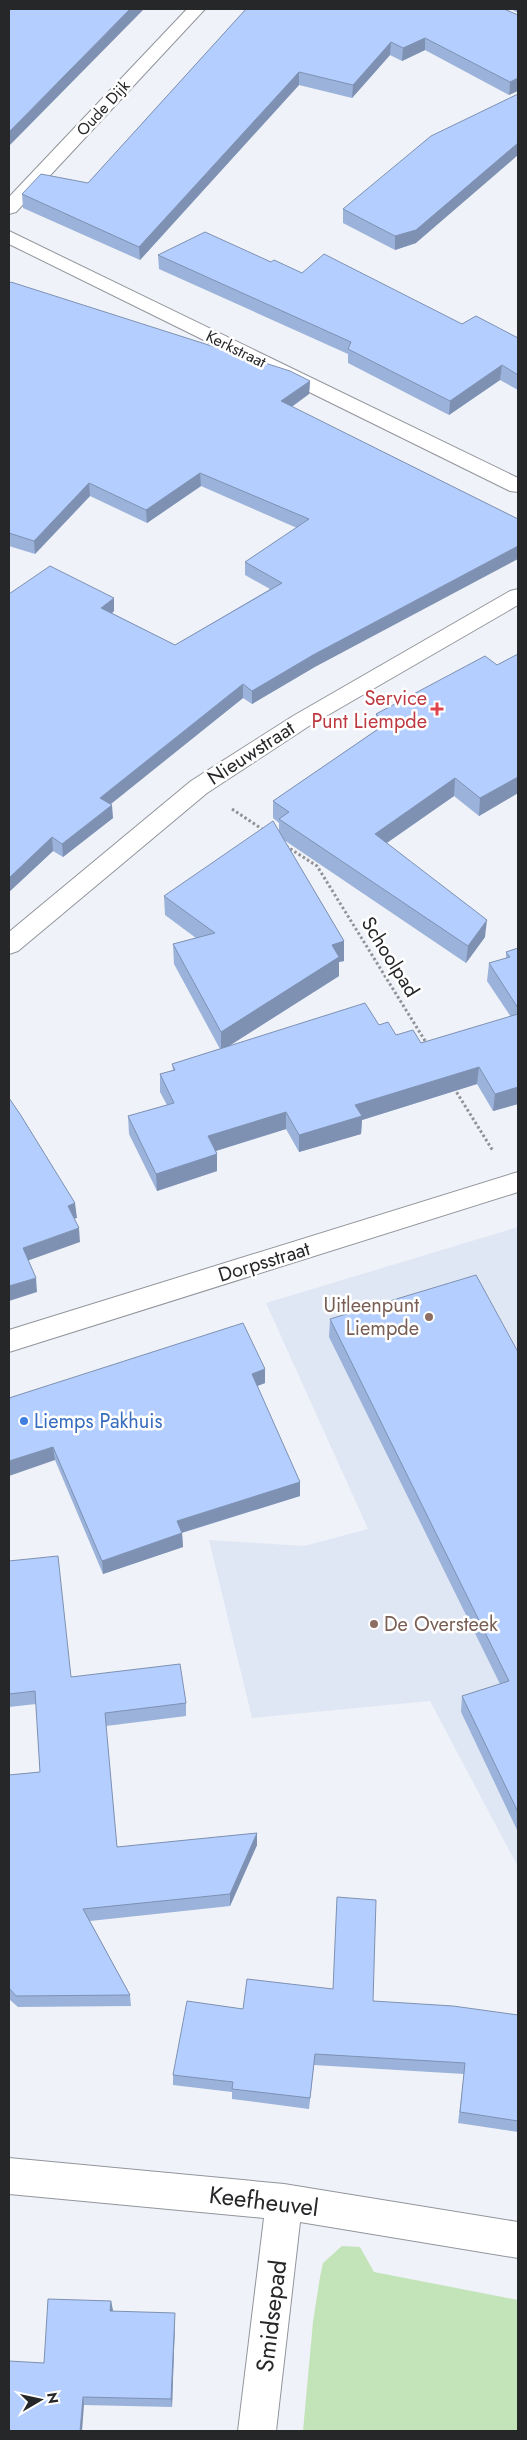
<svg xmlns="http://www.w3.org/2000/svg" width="527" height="2440" viewBox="0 0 527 2440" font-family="Jost,sans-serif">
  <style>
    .built { fill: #e0e7f4 }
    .green { fill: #c3e3b9 }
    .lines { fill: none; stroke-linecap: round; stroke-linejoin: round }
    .minor-casing { stroke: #92959b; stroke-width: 2 }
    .path { stroke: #909296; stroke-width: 3; stroke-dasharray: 2.5 2.5; stroke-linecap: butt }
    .minor { fill: #fff; fill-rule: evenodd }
    .wall { fill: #9bb2db }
    .shaded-wall { fill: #7e91b2 }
    .building { fill: #b4cfff; stroke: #7e91b2 }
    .health-dot { fill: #e0444e; stroke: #fff; stroke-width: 2 }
    .education-dot { fill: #8d6e63; stroke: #fff; stroke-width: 2 }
    .shop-dot { fill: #3f7fe0; stroke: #fff; stroke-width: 2 }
    .labels { text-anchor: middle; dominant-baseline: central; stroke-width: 5; stroke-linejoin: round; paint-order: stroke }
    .far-street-label { font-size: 16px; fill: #262729; stroke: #fff }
    .health-label { font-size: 20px; fill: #be3a42; stroke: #fff; text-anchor: end }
    .street-label { font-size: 20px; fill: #262729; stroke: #fff }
    .education-label { font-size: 20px; fill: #785e54; stroke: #fff; text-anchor: end }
    .shop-label { font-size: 20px; fill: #366cbe; stroke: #fff; text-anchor: start }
    .near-street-label { font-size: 24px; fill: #262729; stroke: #fff }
  </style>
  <rect width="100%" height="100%" fill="#eff2f8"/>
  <path class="built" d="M518 1227V1867L430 1701 252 1718 209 1540 304 1546 368 1529 266 1303Z"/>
  <path class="green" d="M342 2246 360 2247 374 2272 518 2300V2431H303L313 2322 320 2277 323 2263Z"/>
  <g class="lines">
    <defs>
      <g id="minor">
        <path d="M187 9H205L16 212 9 214V197Z"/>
        <path d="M9 231 518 478V492L510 491 9 244Z"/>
        <path d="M518 589V605L309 726 207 793 18 951 9 954V932L191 781 293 716 510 591Z"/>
        <path d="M518 1172V1192L9 1352V1330Z"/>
        <path d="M9 2158 284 2184 518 2222V2258L300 2222 276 2431H238L264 2218 9 2194Z"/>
      </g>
    </defs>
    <use href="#minor" class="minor-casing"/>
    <g class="path">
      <path d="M232 809 265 831"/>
      <path d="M286 846 317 866 427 1044"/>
      <path d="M454 1088 493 1151"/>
    </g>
    <use href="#minor" class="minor"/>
  </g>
  <g class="wall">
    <path d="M246 9 518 15 509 95 425 50 402 61 390 55 352 98 299 85 140 260 23 208 22 194 88 183Z"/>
    <path d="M511 9H518V13Z"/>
    <path d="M343 209 416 243 395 250 343 223Z"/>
    <path d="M158 255 271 262 302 273 462 324 518 338V390L500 380 449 415 348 363V354L159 269Z"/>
    <path d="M9 284 310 381 309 394 292 407 518 519 313 668 252 704 243 698 110 804 113 818 63 857 53 851 9 892V594L114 611 112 613 175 645 270 589 245 575V562L297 528 201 486 147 523 90 496 35 554 9 546Z"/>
    <path d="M518 654V793L479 816 454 796 386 843 485 937 466 963 284 840 344 941V961L339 962V976L229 1046 379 1025 396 1035 421 1043 511 1017 487 981 489 963 506 958V952L518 948V1104L493 1111 477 1084 362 1120 361 1134 299 1152 286 1129 216 1151 217 1154V1171L157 1191 129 1134 128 1116 167 1105 160 1092V1074L173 1070 172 1064 220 1049 174 964 173 944 196 938 165 915 164 896 279 831V823L273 818V801L375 731 376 714 497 665Z"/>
    <path d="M330 1319 518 1352V1832L461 1712 462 1696 500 1684 329 1337Z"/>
    <path d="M265 1369V1383L257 1386 300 1482V1496L182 1533 183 1547 103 1574 55 1460 9 1398Z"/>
    <path d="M9 1561 71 1677 186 1703V1716L106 1726 117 1847 257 1833V1845L230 1906 90 1921 130 1995 131 2006 18 2007 10 2000 9 1996V1775L40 1772 36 1704 9 1707Z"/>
    <path d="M373 2001 518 2015V2132L458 2123 464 2074 314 2065 309 2109 232 2099V2092L173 2085V2075L243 2009Z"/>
    <path d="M111 2301 112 2311 175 2322 172 2407 84 2405 44 2363Z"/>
  </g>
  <g class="shaded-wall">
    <path d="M130 9H144L9 146V132Z"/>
    <path d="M425 38V50L402 61 403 48Z"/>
    <path d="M391 42 390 55 352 98 353 85Z"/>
    <path d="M299 72V85L140 260 139 247Z"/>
    <path d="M518 78V91L509 95 510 82Z"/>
    <path d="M518 143V155L416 243 395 250V236Z"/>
    <path d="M502 365 500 380 449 415 450 401Z"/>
    <path d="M310 381 309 394 281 414V401Z"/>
    <path d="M200 473 201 486 147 523 146 510Z"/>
    <path d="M89 483 90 496 35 554 34 541Z"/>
    <path d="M518 546V559L313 668 252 704V691L313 655Z"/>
    <path d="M114 598V611L102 622 101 608Z"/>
    <path d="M243 684V698L101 812 100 798Z"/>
    <path d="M518 777V793L479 816 480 798Z"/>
    <path d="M455 778 454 796 374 852 375 834Z"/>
    <path d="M112 805 113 818 63 857 62 844Z"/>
    <path d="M52 837 53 851 9 892V878Z"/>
    <path d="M487 920 485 937 466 963 468 946Z"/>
    <path d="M344 941V961L339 962V976L221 1051V1032L332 945Z"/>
    <path d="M479 1067 477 1084 362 1120 361 1134 299 1152V1135L355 1105Z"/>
    <path d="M518 1087V1104L493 1111 495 1094Z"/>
    <path d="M286 1112V1129L209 1153 208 1136Z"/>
    <path d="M217 1154V1171L157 1191 156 1174Z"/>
    <path d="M75 1203 77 1218 69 1220 68 1206Z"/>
    <path d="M79 1228 80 1242 24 1262 23 1248Z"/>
    <path d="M36 1278 37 1292 9 1301V1286Z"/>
    <path d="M265 1369V1383L252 1388V1374Z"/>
    <path d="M53 1447 55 1460 9 1476V1461Z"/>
    <path d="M300 1482V1496L177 1534V1521Z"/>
    <path d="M182 1533 183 1547 103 1574 102 1561Z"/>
    <path d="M257 1833V1845L230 1906V1894Z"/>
    <path d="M111 2301 113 2310 112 2320 110 2311Z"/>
    <path d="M175 2313V2322L172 2407 171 2399Z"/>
    <path d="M83 2397 84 2405 82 2431H80Z"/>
  </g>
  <g class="building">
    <path d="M9 9H130L9 132Z"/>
    <path d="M246 9H504L518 15V78L510 82 425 38 403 48 391 42 353 85 299 72 139 247 22 194 41 174 88 183Z"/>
    <path d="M518 94V143L416 230 395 236 343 209 431 136Z"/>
    <path d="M205 232 271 262 274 260 302 273 324 254 462 324 476 316 518 338V375L502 365 450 401 348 349 351 342 158 255Z"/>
    <path d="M11 282 290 371 310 381 281 401 518 519V546L313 655 252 691 243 684 100 798 112 805 62 844 52 837 9 878V594L50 566 114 598 101 608 175 645 282 583 245 562 309 519 200 473 146 510 89 483 34 541 9 533V284Z"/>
    <path d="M518 654V777L480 798 455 778 375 834 487 920 468 946 279 819 289 812 273 801 387 723 376 714 485 656 497 665Z"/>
    <path d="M273 821 344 941 332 945 339 957 221 1032 173 944 215 933 164 896Z"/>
    <path d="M518 948V1008L489 963 510 957 506 952Z"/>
    <path d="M365 1003 379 1025 388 1022 396 1035 413 1030 421 1043 518 1014V1087L495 1094 479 1067 355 1105 362 1116 299 1135 286 1112 208 1136 217 1154 156 1174 128 1116 174 1103 160 1074 175 1070 172 1064Z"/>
    <path d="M9 1098 20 1114 75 1203 68 1206 79 1228 23 1248 36 1278 9 1286Z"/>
    <path d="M476 1275 518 1352V1812L462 1696 509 1681 330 1319Z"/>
    <path d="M243 1323 265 1369 252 1374 300 1482 177 1521 182 1533 102 1561 53 1447 9 1461V1398Z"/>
    <path d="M58 1556 71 1677 180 1664 186 1703 105 1713 117 1847 257 1833 230 1894 83 1909 130 1995 16 1996 9 1988V1775L40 1772 35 1691 9 1694V1561Z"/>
    <path d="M337 1897 376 1900 373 2001 453 2006 518 2015V2121L460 2112 465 2063 315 2054 310 2098 232 2089 233 2082 173 2075 187 2001 243 2009 247 1979 333 1989Z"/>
    <path d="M48 2299 111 2301 110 2311 175 2313 171 2399 83 2397 80 2431H9V2361L44 2363Z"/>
  </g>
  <path class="health-dot" d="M434.5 701.5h5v5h5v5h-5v5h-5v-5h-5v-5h5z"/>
  <g class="education-dot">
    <circle cx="429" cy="1317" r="5"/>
    <circle cx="374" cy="1624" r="5"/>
  </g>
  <circle class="shop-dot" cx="24" cy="1421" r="5"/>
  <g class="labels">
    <g class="far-street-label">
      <text transform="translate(103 108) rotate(-47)">Oude Dijk</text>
      <text transform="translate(236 349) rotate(26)">Kerkstraat</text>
    </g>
    <g class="health-label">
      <text x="427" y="698">Service<tspan x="427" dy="23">Punt Liempde</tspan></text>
    </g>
    <g class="street-label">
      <text transform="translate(251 753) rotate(-33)">Nieuwstraat</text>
      <text transform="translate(390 957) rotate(58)">Schoolpad</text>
      <text transform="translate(264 1262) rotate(-17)">Dorpsstraat</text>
    </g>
    <g class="education-label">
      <text x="419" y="1305">Uitleenpunt<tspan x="419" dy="23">Liempde</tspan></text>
      <text x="384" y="1624" text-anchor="start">De Oversteek</text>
    </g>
    <g class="shop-label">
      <text x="34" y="1421">Liemps Pakhuis</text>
    </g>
    <g class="near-street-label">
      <text transform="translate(264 2201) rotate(7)">Keefheuvel</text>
      <text transform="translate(271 2316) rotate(-83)">Smidsepad</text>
    </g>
  </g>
  <rect width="527" height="2440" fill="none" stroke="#262729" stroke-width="20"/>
  <g transform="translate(40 2400) rotate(81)" stroke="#ffffff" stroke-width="4" paint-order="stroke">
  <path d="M0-4L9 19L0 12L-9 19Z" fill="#262729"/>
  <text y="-8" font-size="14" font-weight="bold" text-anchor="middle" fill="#262729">N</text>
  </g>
</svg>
